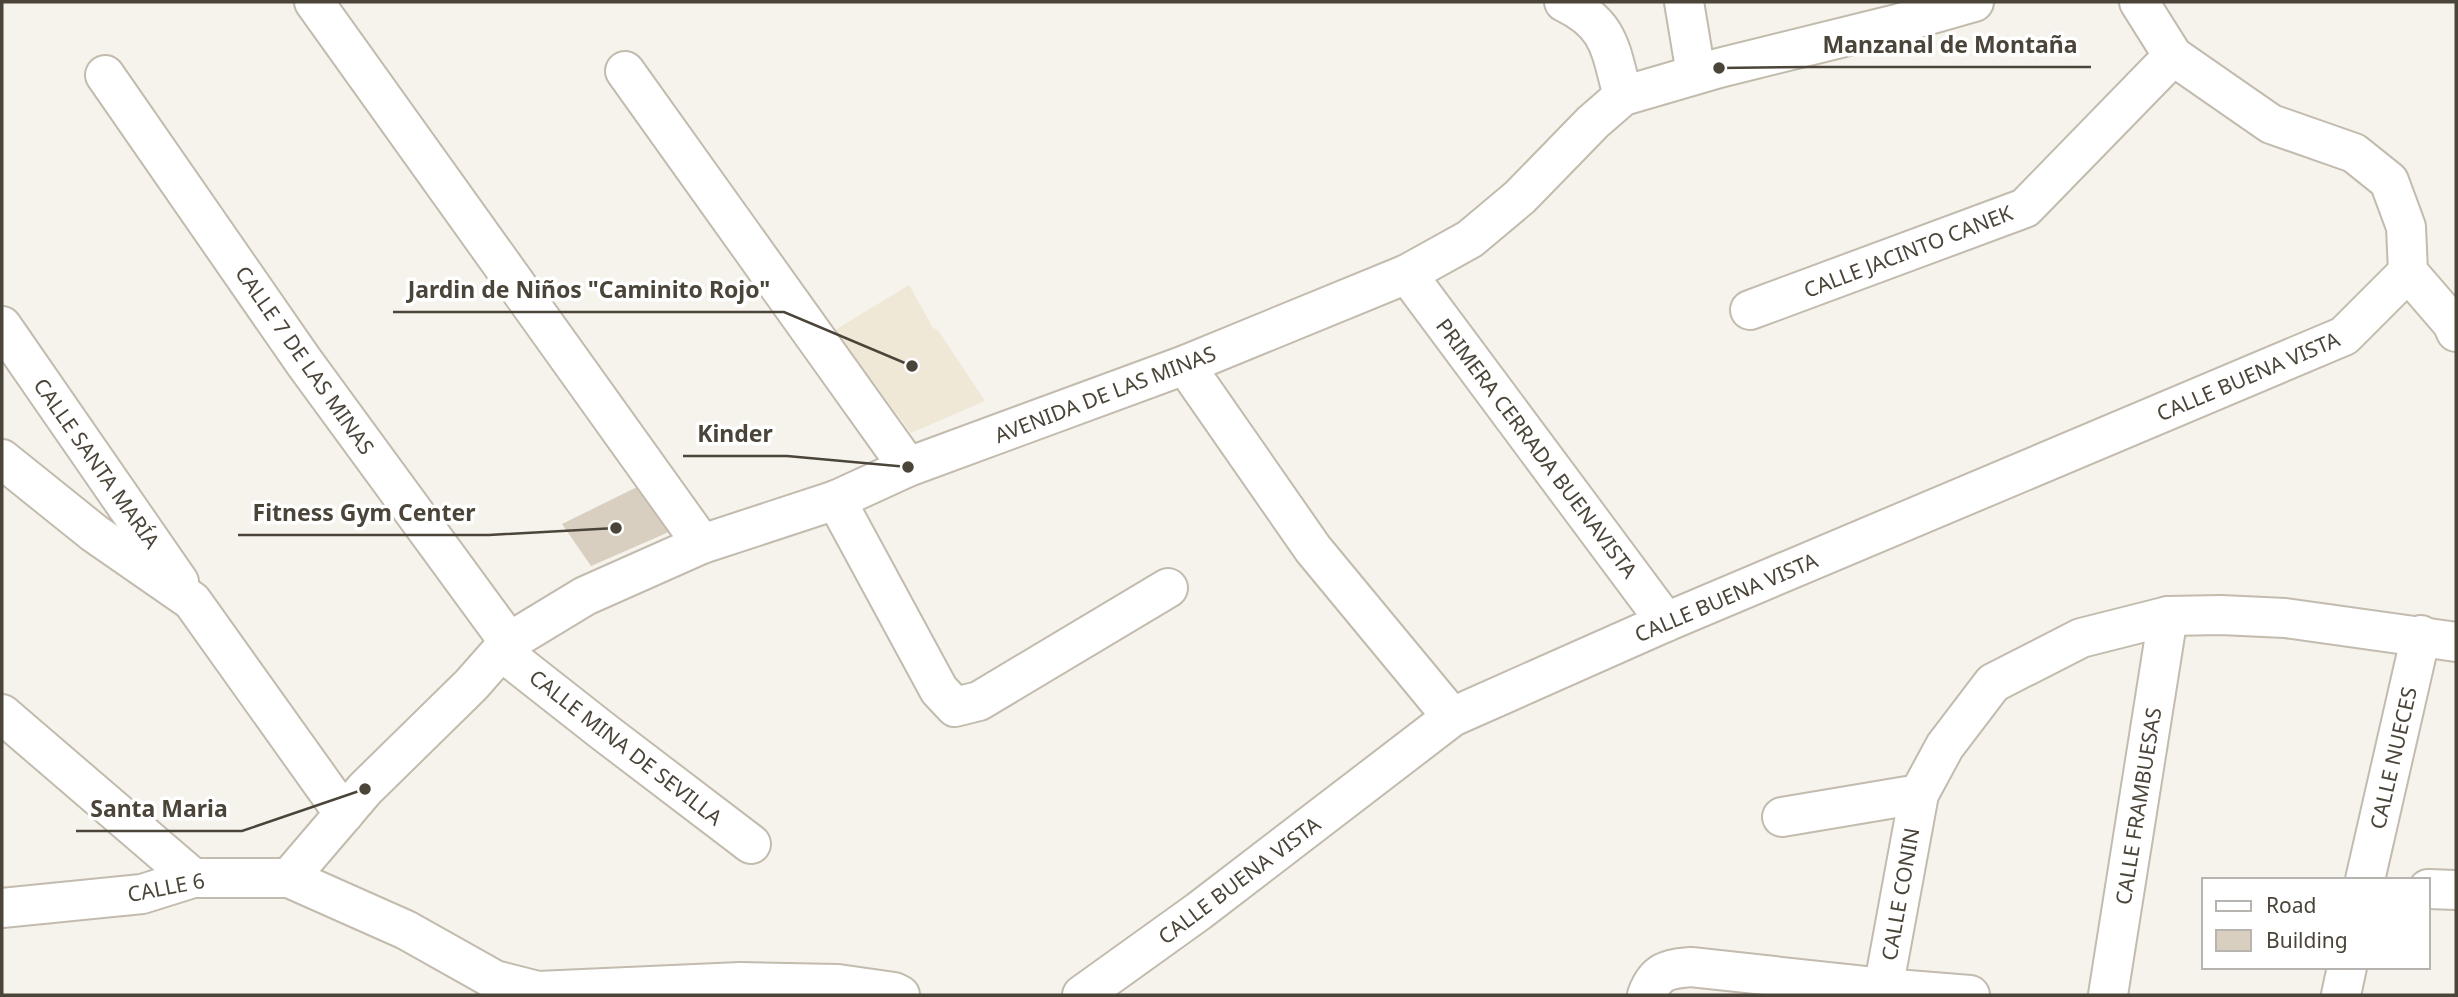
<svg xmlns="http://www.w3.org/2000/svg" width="2458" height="997" viewBox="0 0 2458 997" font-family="'Noto Sans',sans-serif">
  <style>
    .education { fill: #efe8d6 }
    .building { fill: #d8cfc1 }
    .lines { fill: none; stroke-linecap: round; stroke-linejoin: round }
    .minor-casing { stroke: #c2bbae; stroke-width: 42 }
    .minor { stroke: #fff; stroke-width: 38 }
    .labels { text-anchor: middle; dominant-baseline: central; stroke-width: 7; stroke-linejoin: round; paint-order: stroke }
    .street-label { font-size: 21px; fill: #4b4439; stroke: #fff }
    .leader { fill: none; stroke: #4b4439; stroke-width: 2.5 }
    .callout-dot { fill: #4b4439; stroke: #fff; stroke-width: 2.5 }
    .callout-label { font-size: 23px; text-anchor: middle; font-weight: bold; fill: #4b4439; stroke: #fff; stroke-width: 7; stroke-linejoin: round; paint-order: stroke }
  </style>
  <rect width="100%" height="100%" fill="#f6f3ec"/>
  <path class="education" d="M909 285 933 328 938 330 985 401 911 433 835 330Z"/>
  <path class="building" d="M637 487 669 532 591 566 562 524Z"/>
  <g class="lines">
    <defs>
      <g id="minor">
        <path d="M314 2 702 544"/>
        <path d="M1564 2C1611 25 1610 49 1623 96"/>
        <path d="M1684 2 1696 74"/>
        <path d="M2139 2 2173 56 2271 124 2354 153 2389 181 2406 227 2408 272 2452 323 2456 332"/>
        <path d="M625 71 908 467"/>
        <path d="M105 75 304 362 509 642"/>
        <path d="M1407 274 1666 622"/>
        <path d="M1750 310 2025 208 2173 56"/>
        <path d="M2 326 179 582"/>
        <path d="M1185 365 1313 549 1452 717"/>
        <path d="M2 459 94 533 192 601 344 814"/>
        <path d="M836 500 939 690 955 707 979 701 1168 588"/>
        <path d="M501 651 604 732 751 844"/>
        <path d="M2 714 193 878"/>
        <path d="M1782 817 1919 794 1945 746 1993 683 2081 638 2168 616 2221 615 2285 618 2456 642"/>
        <path d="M289 878 365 789 471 685 509 642 585 596 702 544 836 500 908 467 1185 365 1407 274 1470 239 1520 197 1593 122 1623 96 1719 68 1897 24 1974 2"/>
        <path d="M2365 880 2421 635"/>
        <path d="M2428 889 2456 890"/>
        <path d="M2 908 142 894 193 878H289L406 930 495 980 538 991 740 982 838 984 894 992 900 995"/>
        <path d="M1082 995 1199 911 1452 717 1666 622 2344 336 2408 272"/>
        <path d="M1647 995C1656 971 1667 969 1691 967L1883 988 1970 995"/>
        <path d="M1882 995 1919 794"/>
        <path d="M2108 995 2168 616"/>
        <path d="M2341 995 2347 967"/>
      </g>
    </defs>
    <use href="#minor" class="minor-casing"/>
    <use href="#minor" class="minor"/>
  </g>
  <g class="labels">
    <g class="street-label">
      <text transform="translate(1908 251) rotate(-21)">CALLE JACINTO CANEK</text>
      <text transform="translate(305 360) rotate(55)">CALLE 7 DE LAS MINAS</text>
      <text transform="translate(2248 376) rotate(-23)">CALLE BUENA VISTA</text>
      <text transform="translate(1105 394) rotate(-21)">AVENIDA DE LAS MINAS</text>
      <text transform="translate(1537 448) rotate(53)">PRIMERA CERRADA BUENAVISTA</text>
      <text transform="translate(97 463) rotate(55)">CALLE SANTA MARÍA</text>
      <text transform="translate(1726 597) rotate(-23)">CALLE BUENA VISTA</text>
      <text transform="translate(626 747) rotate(38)">CALLE MINA DE SEVILLA</text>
      <text transform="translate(2393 758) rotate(-77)">CALLE NUECES</text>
      <text transform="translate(2138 806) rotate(-81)">CALLE FRAMBUESAS</text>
      <text transform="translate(1239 880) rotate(-37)">CALLE BUENA VISTA</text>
      <text transform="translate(166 887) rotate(-11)">CALLE 6</text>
      <text transform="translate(1900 894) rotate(-80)">CALLE CONIN</text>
    </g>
  </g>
  <path class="leader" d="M1719 68L1808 67H2091M912 366L784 312H393M908 467L787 456H683M616 528L489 535H238M365 789L242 831H76"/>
  <g class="callout-dot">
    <circle cx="1719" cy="68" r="7"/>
    <circle cx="912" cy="366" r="7"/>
    <circle cx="908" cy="467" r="7"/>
    <circle cx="616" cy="528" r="7"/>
    <circle cx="365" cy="789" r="7"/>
  </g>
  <g class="callout-label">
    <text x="1950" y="53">Manzanal de Montaña</text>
    <text x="589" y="298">Jardin de Niños "Caminito Rojo"</text>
    <text x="735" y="442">Kinder</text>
    <text x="364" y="521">Fitness Gym Center</text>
    <text x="159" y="817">Santa Maria</text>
  </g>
  <rect width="2458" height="997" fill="none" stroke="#4b4439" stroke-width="7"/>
  <rect x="2202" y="878" width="228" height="91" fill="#ffffff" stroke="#b7b4b0" stroke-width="2"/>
  <rect x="2216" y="901" width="35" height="10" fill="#ffffff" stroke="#b7b4b0" stroke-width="2"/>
  <text x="2266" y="913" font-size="21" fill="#4b4439">Road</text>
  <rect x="2216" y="930" width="35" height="21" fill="#d8cfc1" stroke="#b7b4b0" stroke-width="2"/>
  <text x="2266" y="948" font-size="21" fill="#4b4439">Building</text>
</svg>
